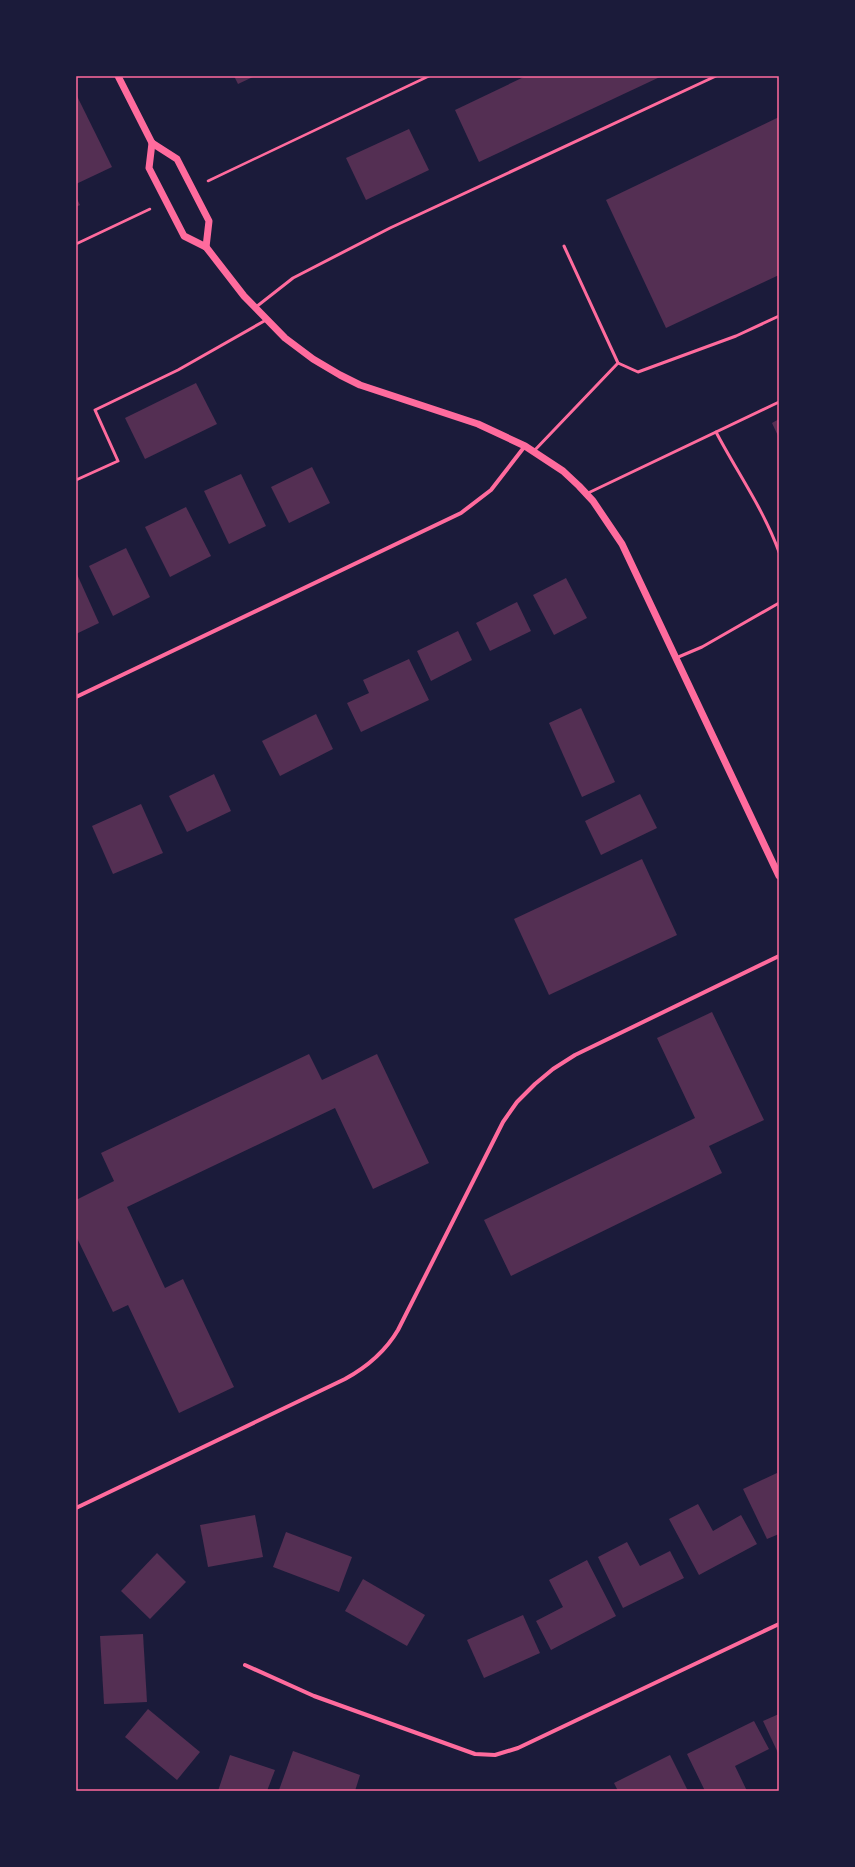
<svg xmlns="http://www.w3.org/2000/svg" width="855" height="1867" viewBox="0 0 855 1867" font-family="Ubuntu,sans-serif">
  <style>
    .building { fill: #542f53 }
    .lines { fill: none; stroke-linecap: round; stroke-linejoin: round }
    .path { stroke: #ff6b9d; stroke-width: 2.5 }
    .service { stroke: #ff6b9d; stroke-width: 3 }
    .minor { stroke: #ff6b9d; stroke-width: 4 }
    .tertiary { stroke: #ff6b9d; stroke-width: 7 }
    .neatline { fill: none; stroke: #ff6b9d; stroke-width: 1.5 }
  </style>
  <rect width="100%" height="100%" fill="#1b1b3a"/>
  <g class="building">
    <path d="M234 76H255L238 84Z"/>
    <path d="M526 76H662L479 162 455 110Z"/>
    <path d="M76 94 112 167 76 184Z"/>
    <path d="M779 117V275L666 328 606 200Z"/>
    <path d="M409 129 429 170 366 200 346 158Z"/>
    <path d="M76 197 80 205 76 207Z"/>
    <path d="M196 383 217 424 145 459 125 418Z"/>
    <path d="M779 419V438L772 423Z"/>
    <path d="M312 467 330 503 289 523 271 487Z"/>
    <path d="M241 474 266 526 229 544 204 491Z"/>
    <path d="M186 507 211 556 170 577 145 527Z"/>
    <path d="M126 548 150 597 113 616 89 566Z"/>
    <path d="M76 572 99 623 76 634Z"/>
    <path d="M566 578 587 618 554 635 533 595Z"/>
    <path d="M517 602 531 631 490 651 476 623Z"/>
    <path d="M458 631 472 660 431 681 417 651Z"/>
    <path d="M409 659 429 700 361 732 347 703 369 693 363 680Z"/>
    <path d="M581 708 615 782 582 797 549 723Z"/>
    <path d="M316 714 333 749 280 776 262 741Z"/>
    <path d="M214 774 231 811 187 832 169 796Z"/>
    <path d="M640 794 657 828 601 855 585 821Z"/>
    <path d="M141 804 163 853 113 874 92 826Z"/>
    <path d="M642 859 677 935 549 995 514 919Z"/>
    <path d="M712 1012 764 1120 709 1146 722 1173 511 1276 484 1220 695 1118 657 1038Z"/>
    <path d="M309 1054 322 1080 377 1054 429 1163 373 1189 335 1108 127 1207 165 1288 183 1279 234 1387 179 1413 128 1305 113 1312 76 1236V1200L114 1181 101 1153Z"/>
    <path d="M777 1473 779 1478V1534L767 1539 743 1489Z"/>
    <path d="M698 1504 713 1531 741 1515 757 1544 699 1575 669 1519Z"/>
    <path d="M255 1515 263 1557 208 1567 200 1525Z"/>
    <path d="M286 1532 352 1557 339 1592 273 1567Z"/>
    <path d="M627 1542 640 1566 670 1551 684 1578 623 1608 598 1557Z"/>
    <path d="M157 1553 186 1582 150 1619 121 1591Z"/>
    <path d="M587 1560 616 1616 551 1650 536 1621 563 1607 549 1580Z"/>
    <path d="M363 1579 425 1615 407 1646 345 1611Z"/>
    <path d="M523 1615 540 1653 484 1678 467 1640Z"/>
    <path d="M143 1634 147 1702 104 1704 100 1636Z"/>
    <path d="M148 1709 200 1752 177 1780 125 1737Z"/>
    <path d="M779 1714V1755L763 1721Z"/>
    <path d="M754 1721 769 1749 735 1766 747 1791H705L687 1754Z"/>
    <path d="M293 1751 360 1775 355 1791 279 1790Z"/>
    <path d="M230 1755 275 1770 267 1791H218Z"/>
    <path d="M670 1755 688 1791H618L614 1783Z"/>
  </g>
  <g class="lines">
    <g class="path">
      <path d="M208 181 429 76"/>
      <path d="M76 244 150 209"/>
    </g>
    <g class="service">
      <path d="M564 246 618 363"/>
      <path d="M256 307 293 278 390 228 716 76"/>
      <path d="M716 432C737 472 764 510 779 552"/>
      <path d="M533 452 618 363 638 372 736 336 779 316"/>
      <path d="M76 480 118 461 95 410 178 370 266 320"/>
      <path d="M586 494 779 402"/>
      <path d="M676 658 702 647 779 603"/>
    </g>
    <g class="minor">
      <path d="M76 697 461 513 491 490 525 446"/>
      <path d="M76 1508 345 1379C367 1367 385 1352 398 1330L503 1122 517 1102 535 1084 553 1069 575 1055 779 956"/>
      <path d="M245 1665 314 1696 475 1754 495 1755 518 1748 779 1624"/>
    </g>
    <g class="tertiary">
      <path d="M118 76 152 143 177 159 209 221 206 247"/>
      <path d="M152 143 149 168 184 236 206 247 244 296 285 338 313 359 340 375 360 385 478 424 525 446 563 471 579 486 593 501 622 544 779 876"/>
    </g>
  </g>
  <rect width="855" height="1867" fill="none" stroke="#1b1b3a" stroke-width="154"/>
  <rect x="77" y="77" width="701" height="1713" class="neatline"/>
</svg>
